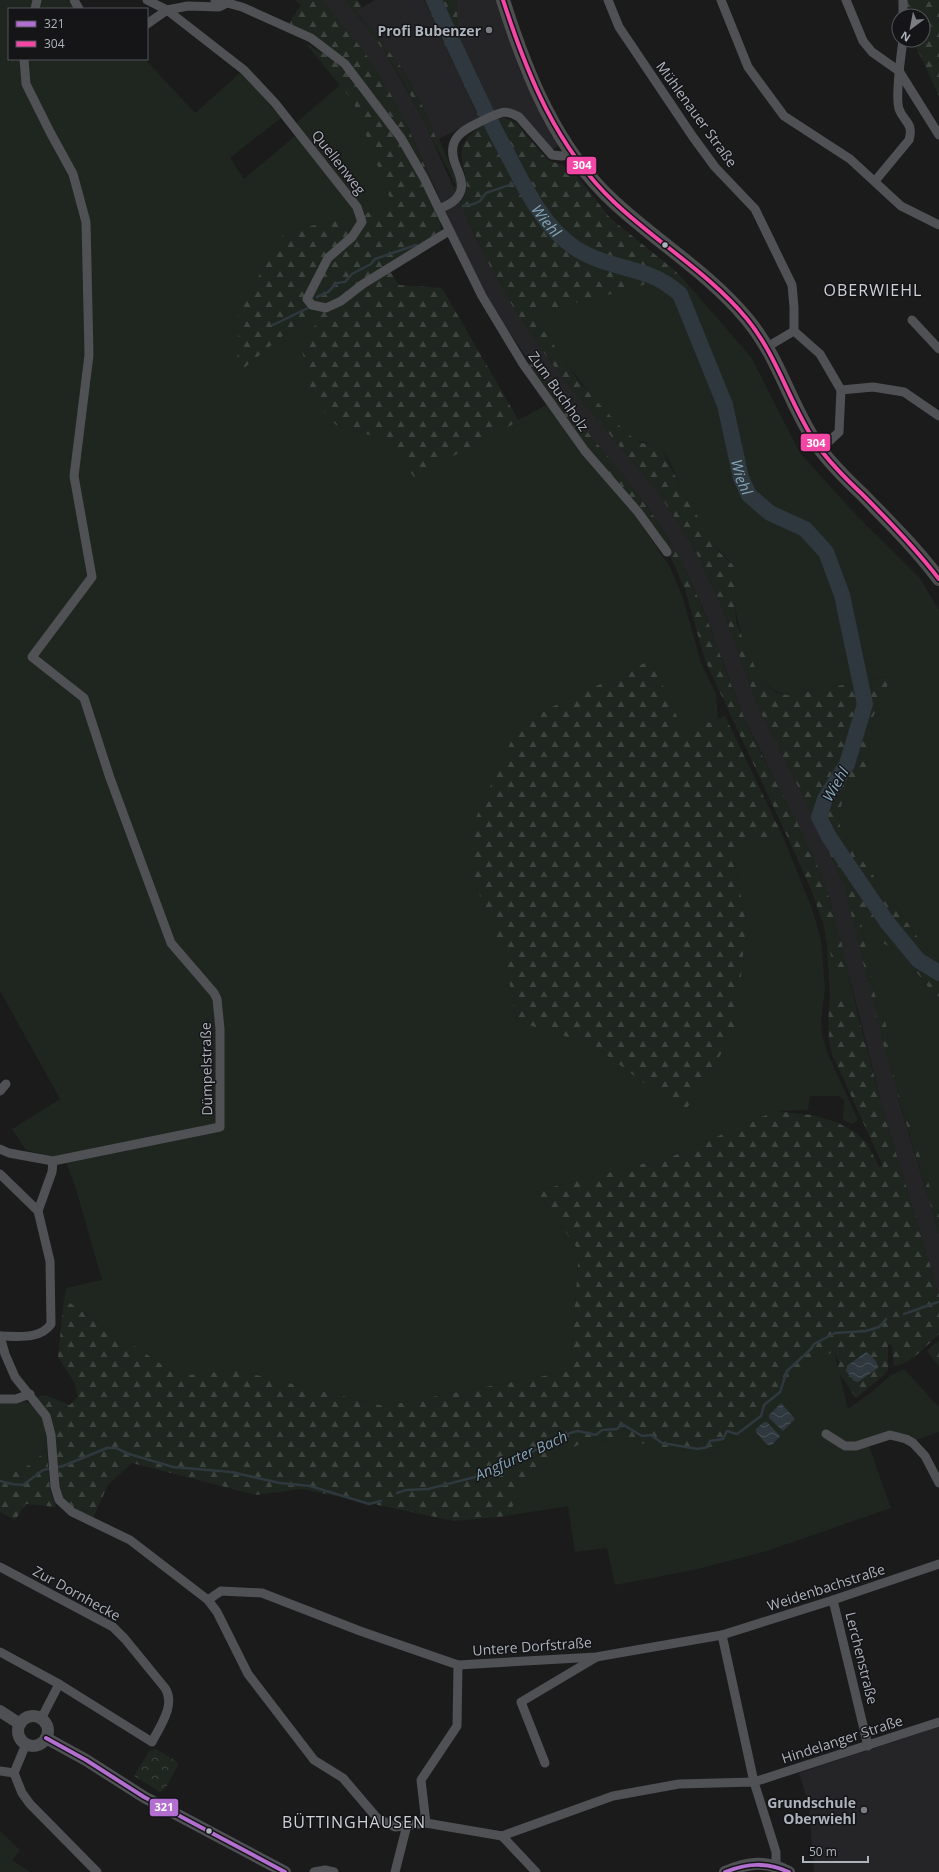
<svg xmlns="http://www.w3.org/2000/svg" width="939" height="1872" viewBox="0 0 939 1872" font-family="'Open Sans',sans-serif">
  <style>
    .built { fill: #252528 }
    .grass { fill: #1f261f }
    .forest { fill: url(#forest-firs) }
    .park { fill: url(#park-crowns) }
    .water { fill: url(#water-waves) }
    .lines { fill: none; stroke-linecap: round; stroke-linejoin: round }
    .stream { stroke: #2e383e; stroke-width: 2.5 }
    .river { stroke: #2e383e; stroke-width: 16 }
    .minor { stroke: #4f5155; stroke-width: 9 }
    .secondary { stroke: #4e5053; stroke-width: 12 }
    .primary { stroke: #4d4e50; stroke-width: 14 }
    .bus-1-casing { stroke: #151518; stroke-width: 7 }
    .bus-2-casing { stroke: #151518; stroke-width: 7 }
    .bus-1 { stroke: #b36fd0; stroke-width: 4 }
    .bus-2 { stroke: #f346a5; stroke-width: 4 }
    .poi-dot { fill: #7a7e84; stroke: #151518; stroke-width: 1.5 }
    .bus-dot { fill: #adb3bc; stroke: #151518; stroke-width: 1.5 }
    .labels { text-anchor: middle; dominant-baseline: central; stroke-width: 3; stroke-linejoin: round; paint-order: stroke }
    .poi-label { font-size: 14px; font-weight: bold; fill: #adb3bc; stroke: #151518; text-anchor: end }
    .street-label { font-size: 14px; fill: #adb3bc; stroke: #151518 }
    .water-label { font-size: 15px; font-style: italic; fill: #84a4b7; stroke: #151518 }
    .quarter-label { font-size: 16px; letter-spacing: 1px; fill: #ced2d8; stroke: #151518 }
    .line-badge { stroke: #151518; stroke-width: 1.5 }
    .badge-label { font-size: 11px; text-anchor: middle; font-weight: bold; fill: #fff }
  </style>
  <defs>
    <pattern id="forest-firs" width="22" height="20" patternUnits="userSpaceOnUse"><rect width="22" height="20" fill="#1f261f"/><path d="M5 1l3.5 6h-7zM16 11l3.5 6h-7z" fill="#3d433e"/></pattern>
    <pattern id="park-crowns" width="20" height="18" patternUnits="userSpaceOnUse"><rect width="20" height="18" fill="#1f261f"/><path d="M2 6a3 3 0 1 1 6 0M12 15a3 3 0 1 1 6 0" fill="none" stroke="#3d433e"/></pattern>
    <pattern id="water-waves" width="16" height="10" patternUnits="userSpaceOnUse"><rect width="16" height="10" fill="#2e383e"/><path d="M0 5q4-4 8 0t8 0" fill="none" stroke="#4a5258"/></pattern>
  </defs>
  <rect width="100%" height="100%" fill="#1b1b1c"/>
  <g class="built">
    <path d="M322 0H345L381 45 421 115 477 240 515 310 541 349 571 388 657 491 679 524 699 558 719 600 759 709 819 828 845 889 901 1108 939 1234V1294L885 1117 829 896 805 840 744 718 703 608 686 571 668 538 646 505 621 473 560 403 530 362 503 323 481 286 447 216 409 129Z"/>
    <path d="M375 0H424L478 116 493 109 476 84 467 65 458 31 456 0H497L520 71 559 145 552 150 506 113 495 110 437 140 424 109 401 67 356 11Z"/>
    <path d="M939 1727V1872H814L809 1805 799 1773Z"/>
  </g>
  <g class="grass">
    <path d="M0 0H67L80 9H9V59H145L195 113 241 72 281 118 230 158 244 179 302 130 296 123 341 84 353 100 391 201 387 208 285 232 237 373 306 316 321 317 336 425 386 440 414 476 546 405 624 499 670 567 683 598 701 663 716 694 718 719 684 732 651 661 520 722 504 760 474 880 506 962 516 1021 593 1045 684 1113 746 922 732 851 761 837H783L811 906 821 939 825 988 821 1020 822 1034 827 1052 858 1120 852 1124 843 1120 844 1100 838 1096H810L808 1110 775 1111 673 1156 537 1191 579 1251 570 1371 384 1406 235 1370 179 1376 64 1299 66 1288 102 1280 76 1189 65 1160 26 1150 12 1129 60 1099 0 991Z"/>
    <path d="M432 139H439L457 181V191L453 190 456 185Z"/>
    <path d="M678 273 751 357 800 453 857 516 919 577 939 610V958L927 950 842 832 838 819 842 803 866 774 873 717 891 676 787 695C777 693 770 688 762 680 750 665 735 620 735 601 734 588 740 578 733 566 728 558 719 552 713 544 704 528 694 513 686 497 679 485 671 460 662 451 653 441 638 445 626 433 590 399 563 359 536 319L540 312 631 289Z"/>
    <path d="M863 911 883 943 904 956 932 992 939 997V1215L892 1070 886 1024 875 995 859 912Z"/>
    <path d="M825 922 833 926 835 939 834 967 848 970 859 1019 841 998 837 996 830 998 827 947 823 923Z"/>
    <path d="M834 1351 848 1409 873 1391 891 1375 904 1369 939 1407V1432L908 1443 896 1438 869 1446 891 1508 767 1551 698 1569 615 1585 607 1548 575 1552 568 1506 507 1516 534 1470 583 1442 630 1441 681 1451 726 1446 785 1379Z"/>
    <path d="M0 1401C8 1402 18 1400 25 1402 46 1407 46 1434 47 1450 33 1461 18 1479 0 1470Z"/>
    <path d="M0 1831 20 1850 12 1860 30 1872H0Z"/>
  </g>
  <g class="forest">
    <path d="M295 0H322C347 29 372 59 390 93 407 123 420 155 434 187L395 122 356 73 317 38 289 23 301 5Z"/>
    <path d="M345 0H357L363 7 357 11 401 67 424 109 437 140 432 139C410 89 381 42 345 0Z"/>
    <path d="M424 0H456C459 48 466 70 494 109L478 116Z"/>
    <path d="M897 0H939V96L913 40H923V16H904Z"/>
    <path d="M306 44 332 58 346 72 402 141 440 216 441 231 386 265 399 285 442 288 519 421 414 477 386 440 336 425 313 400 301 345 321 317 306 316 237 374 239 309 285 232 387 208 391 201 353 101Z"/>
    <path d="M503 117 516 123 543 155 550 161 563 165 577 176 610 218 678 273 631 289 540 312 536 319 579 382 626 433 641 443 656 445 663 452 686 497 718 551 733 565 736 571 738 578 735 600 736 622 754 665 761 679 769 687 777 693 787 695 892 676 873 717 866 774 842 803 838 819 842 832 927 950 939 958V997L932 992 904 956 883 943 863 911 859 912 875 995 886 1024 892 1070 939 1215V1234L886 1055 845 889 819 828 759 709 719 600 699 558 679 524 657 491 571 388 541 349 515 310 494 274 460 203C472 189 464 176 462 159 458 137 485 120 503 117Z"/>
    <path d="M530 362C575 421 628 474 667 537 702 593 719 657 744 717 766 769 798 817 819 870 832 902 840 936 848 970L834 967 828 943 835 939 833 926H830L825 922 823 923 810 887 788 838 705 660 685 589 669 553 587 451 527 367Z"/>
    <path d="M651 660 684 732 725 716 783 837H761L732 851 746 922 736 1030 684 1113 593 1045 516 1021 506 962 474 880 469 833 520 722Z"/>
    <path d="M837 996 841 998 859 1019 885 1117 939 1294V1334C926 1346 911 1364 894 1366L892 1345 888 1344V1369L885 1374 856 1398 837 1370 839 1363 834 1351 785 1379 726 1446 681 1451 630 1441 583 1442 534 1470 507 1516 454 1521 302 1489 256 1495 132 1463 108 1485 93 1518 72 1510 64 1501 58 1485V1466L36 1398 45 1395 70 1405 78 1396 74 1382 58 1357 64 1299 179 1376 235 1370 384 1406 570 1371 579 1251 537 1191 673 1156 775 1111 812 1115 836 1122 855 1132 867 1143 879 1167 883 1166 832 1054C827 1035 828 1019 830 998Z"/>
    <path d="M939 1340V1367L927 1351Z"/>
    <path d="M47 1450 50 1490 56 1507 26 1504 15 1520 0 1512V1470C18 1479 33 1461 47 1450Z"/>
  </g>
  <path class="park" d="M156 1749 176 1761 178 1765 165 1789 160 1792 134 1776 150 1750Z"/>
  <g class="water">
    <path d="M866 1352C872 1356 878 1362 878 1368L858 1382 854 1381 846 1371 847 1366Z"/>
    <path d="M781 1403 795 1419 783 1431 769 1418V1415Z"/>
    <path d="M764 1422H767L780 1436 772 1445H767L756 1432V1429Z"/>
  </g>
  <g class="lines">
    <g class="stream">
      <path d="M463 206 474 204 480 201 486 193 521 181"/>
      <path d="M317 297 328 292 337 283 345 282 352 274 371 264 375 259 416 245"/>
      <path d="M273 325 308 308"/>
      <path d="M904 1314 938 1302"/>
      <path d="M0 1481 12 1484 23 1485 43 1470 63 1466 107 1448H116L129 1454 173 1467 231 1472 280 1483 310 1486 369 1504 381 1501"/>
      <path d="M397 1493 406 1490 428 1489 487 1474 570 1433 578 1431 596 1435 602 1430 617 1429 622 1424 642 1436 651 1435 662 1443 698 1449 708 1447 710 1441 723 1439 727 1431 737 1434 761 1416 764 1405 780 1392 787 1371 811 1349 814 1344 835 1333 866 1331 879 1327 886 1319"/>
    </g>
    <path class="river" id="s1" d="M434 0C457 52 480 103 507 153 525 188 542 225 575 248 598 263 624 266 649 275 661 279 670 286 680 294L725 405 741 478 749 495 770 513 805 529 826 552 842 595 865 704 847 764 825 799 819 817 829 837 887 922 918 960 939 973"/>
    <g class="minor">
      <path d="M74 0 79 9"/>
      <path d="M147 0 167 10 188 6 219 7 227 3 242 7 311 38 345 64 401 138 424 178 439 209C448 205 458 201 461 190 463 181 459 174 456 166 444 137 465 129 488 118 501 112 505 109 519 117L552 155 562 156 573 154"/>
      <path d="M215 0 227 3"/>
      <path d="M608 0 619 27 693 137 715 167 755 209 792 285 794 307V331"/>
      <path d="M721 0 748 67 784 116 850 159 901 206 939 225"/>
      <path d="M846 0 863 41 872 52 899 71 939 135"/>
      <path d="M903 0V16"/>
      <path d="M35 9 37 0"/>
      <path d="M147 24 167 10 244 70 275 103 357 207 362 222 352 237 328 258 307 299 312 305 326 308 341 301 363 284 449 231"/>
      <path d="M24 59 26 84 50 132 73 174 86 222 89 355 74 476 92 577 32 657 84 698 110 778 171 943 214 993 217 999 220 1029V1127L53 1161 52 1172 38 1211"/>
      <path d="M875 181 909 140C914 122 904 123 899 109 895 96 901 55 903 40"/>
      <path d="M439 209 482 296 523 364 585 451 638 512 667 552"/>
      <path d="M912 320 939 349"/>
      <path d="M767 347 794 331 820 354 841 390 873 387 904 392 939 416"/>
      <path d="M821 449 839 432 841 390"/>
      <path d="M0 1091 6 1084"/>
      <path d="M0 1149 9 1153 53 1161"/>
      <path d="M0 1174 38 1211 50 1261 51 1324C40 1340 17 1336 0 1336"/>
      <path d="M0 1336 5 1354 15 1377 46 1416 51 1435 55 1487 59 1500 72 1512 130 1540 208 1600 217 1612 248 1674 314 1760 343 1778 377 1818 395 1827 426 1823 502 1836 613 1796 679 1784 754 1782 776 1852V1865"/>
      <path d="M0 1399H16L30 1394"/>
      <path d="M826 1434 845 1446H856L890 1435 906 1439 913 1443 925 1456 939 1483"/>
      <path d="M0 1567 113 1627 125 1639 165 1688C176 1705 160 1726 152 1742L59 1684"/>
      <path d="M208 1600 221 1591 262 1593 360 1631 458 1665 596 1657 722 1635 754 1782 939 1722"/>
      <path d="M833 1600 868 1746"/>
      <path d="M722 1635 833 1600 939 1564"/>
      <path d="M0 1652 59 1684 41 1719"/>
      <path d="M545 1763 521 1702 595 1658"/>
      <path d="M0 1771 14 1773 26 1744"/>
      <path d="M14 1773 22 1793 30 1804 97 1872"/>
      <path d="M426 1823 421 1780 457 1726 458 1665"/>
      <path d="M502 1836 536 1872"/>
      <path d="M314 1872 325 1870 334 1872"/>
      <path d="M395 1872 407 1825"/>
    </g>
    <g class="secondary">
      <path d="M0 1711 20 1724"/>
      <circle cx="33" cy="1731" r="15"/>
      <path d="M46 1738 86 1760 144 1797 285 1872"/>
      <path d="M725 1872C749 1862 765 1860 789 1872"/>
    </g>
    <path class="primary" d="M503 0C526 73 556 149 614 202 657 242 709 273 747 319 779 357 790 405 817 445 830 463 846 479 862 494 889 522 916 548 939 579"/>
    <defs>
      <g id="bus-1">
        <path d="M46 1738 86 1760 144 1797 285 1872"/>
        <path d="M725 1872C748 1863 766 1862 789 1872"/>
      </g>
      <path id="bus-2" d="M503 0C527 74 556 147 614 202 657 243 709 273 747 319 778 357 790 405 817 445 830 463 846 479 862 494 889 521 916 549 939 579"/>
    </defs>
    <use href="#bus-1" class="bus-1-casing"/>
    <use href="#bus-2" class="bus-2-casing"/>
    <use href="#bus-1" class="bus-1"/>
    <use href="#bus-2" class="bus-2"/>
  </g>
  <g class="poi-dot">
    <circle cx="489" cy="30" r="4"/>
    <circle cx="864" cy="1810" r="4"/>
  </g>
  <g class="bus-dot">
    <circle cx="665" cy="245" r="3.5"/>
    <circle cx="209" cy="1831" r="3.5"/>
  </g>
  <g class="labels">
    <g class="poi-label">
      <text x="481" y="30">Profi Bubenzer</text>
      <text x="856" y="1802">Grundschule<tspan x="856" dy="16">Oberwiehl</tspan></text>
    </g>
    <g class="street-label">
      <text transform="translate(697 114) rotate(54)">Mühlenauer Straße</text>
      <text transform="translate(339 162) rotate(52)">Quellenweg</text>
      <text transform="translate(559 391) rotate(55)">Zum Buchholz</text>
      <text transform="translate(206 1069) rotate(-91)">Dümpelstraße</text>
      <text transform="translate(826 1587) rotate(-18)">Weidenbachstraße</text>
      <text transform="translate(77 1593) rotate(29)">Zur Dornhecke</text>
      <text transform="translate(532 1646) rotate(-4)">Untere Dorfstraße</text>
      <text transform="translate(862 1658) rotate(76)">Lerchenstraße</text>
      <text transform="translate(842 1739) rotate(-18)">Hindelanger Straße</text>
    </g>
    <g class="water-label">
      <text stroke="none"><textPath href="#s1" startOffset="248">Wiehl</textPath></text>
      <text stroke="none"><textPath href="#s1" startOffset="597">Wiehl</textPath></text>
      <text transform="translate(835 784) rotate(-60)">Wiehl</text>
      <text transform="translate(521 1455) rotate(-24)">Angfurter Bach</text>
    </g>
    <g class="quarter-label">
      <text x="873" y="290">OBERWIEHL</text>
      <text x="354" y="1822">BÜTTINGHAUSEN</text>
    </g>
  </g>
  <g class="line-badge">
    <rect x="566" y="156" width="31" height="19" rx="4" fill="#f346a5"/>
    <rect x="800" y="433" width="31" height="19" rx="4" fill="#f346a5"/>
    <rect x="149" y="1798" width="30" height="19" rx="4" fill="#b36fd0"/>
  </g>
  <g class="badge-label">
    <text x="582" y="169">304</text>
    <text x="816" y="447">304</text>
    <text x="164" y="1811">321</text>
  </g>
  <rect x="8" y="8" width="140" height="52" fill="#151518" stroke="#52545a"/>
  <rect x="16" y="21" width="20" height="6" fill="#b36fd0" stroke="#52545a"/>
  <text x="44" y="28" font-size="12" fill="#adb3bc">321</text>
  <rect x="16" y="41" width="20" height="6" fill="#f346a5" stroke="#52545a"/>
  <text x="44" y="48" font-size="12" fill="#adb3bc">304</text>
  <g transform="translate(911 28) rotate(212)"><circle r="19" fill="#151518" stroke="#52545a"/>
  <path d="M0-3L7 15L0 10L-7 15Z" fill="#7a7e84"/>
  <text y="-6" font-size="11" font-weight="bold" text-anchor="middle" fill="#adb3bc">N</text>
  </g>
  <path d="M803 1856v6h65v-6" fill="none" stroke="#adb3bc" stroke-width="2"/>
  <text x="809" y="1856" font-size="12" fill="#adb3bc" stroke="#151518" stroke-width="3" paint-order="stroke">50 m</text>
</svg>
